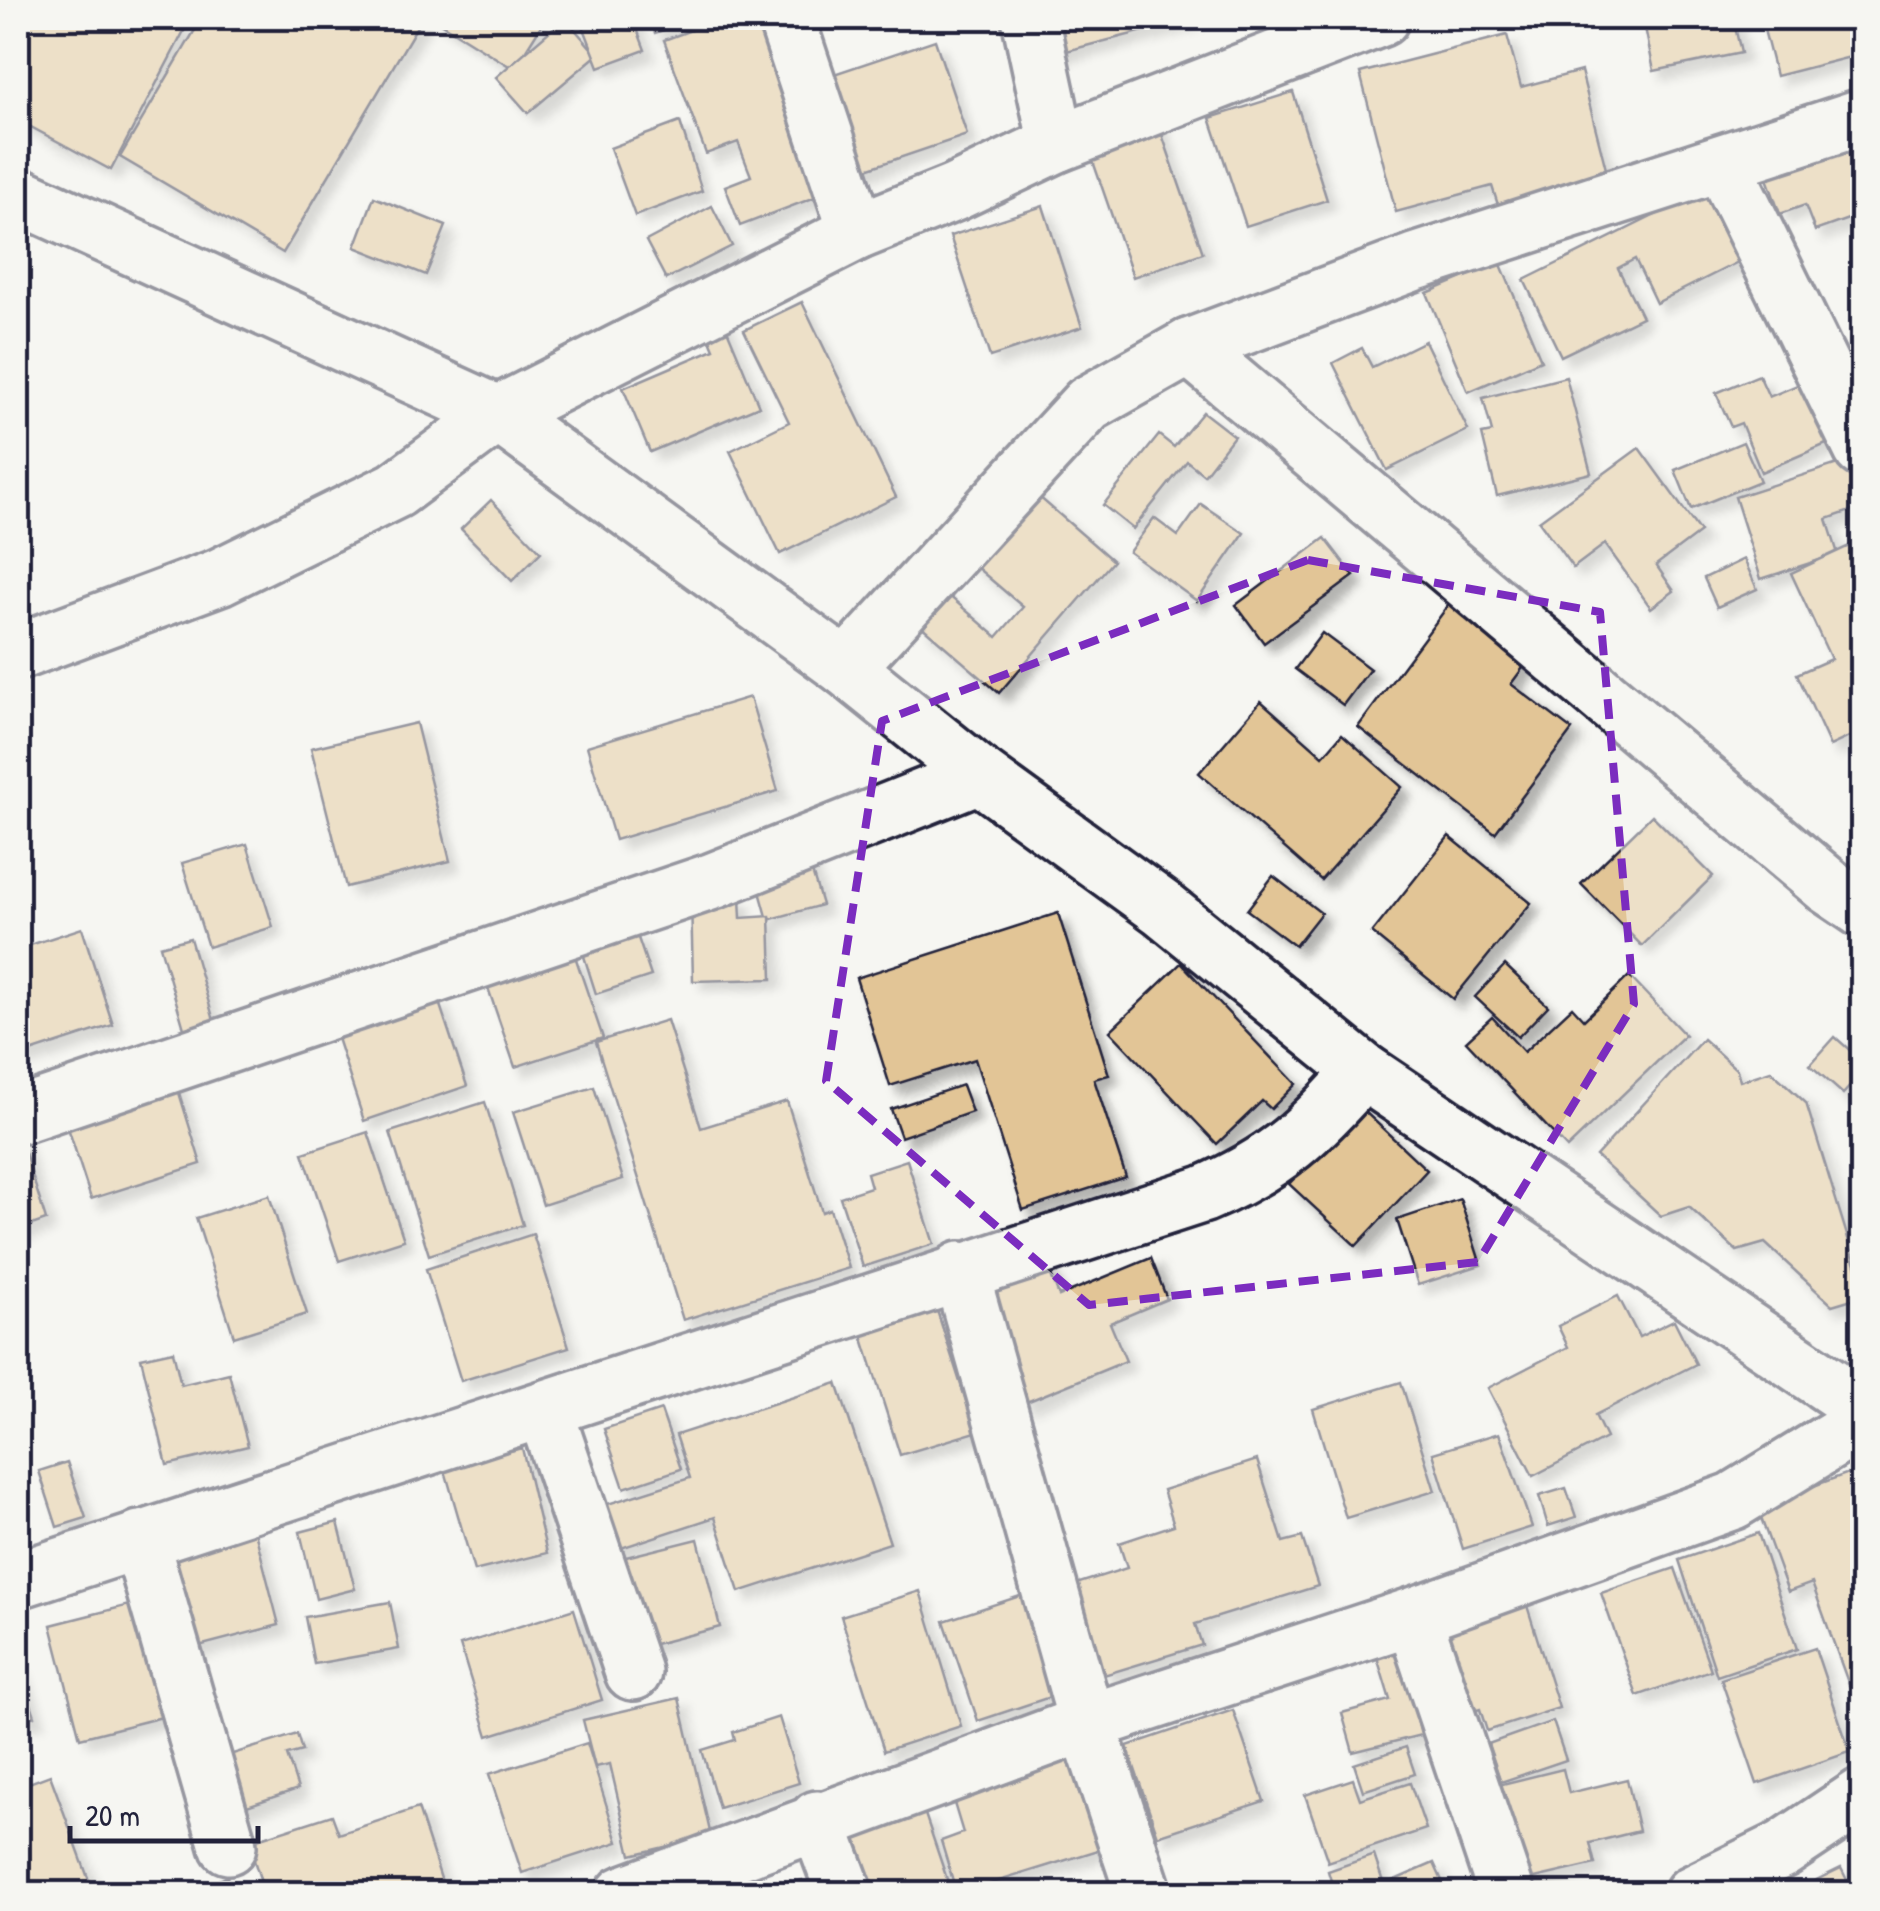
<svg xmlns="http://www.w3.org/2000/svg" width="1880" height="1911" viewBox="0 0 1880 1911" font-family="'Patrick Hand',sans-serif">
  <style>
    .building { fill: #e2c596; stroke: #22223b; stroke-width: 2.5; filter: url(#shadow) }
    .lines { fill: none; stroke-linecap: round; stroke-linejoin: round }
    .street-casing { stroke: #22223b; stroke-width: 62 }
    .secondary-casing { stroke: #22223b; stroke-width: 62 }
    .street { stroke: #f6f6f2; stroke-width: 55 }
    .secondary { stroke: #f6f6f2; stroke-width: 55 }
    .marked { fill: none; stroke: #7b2cbf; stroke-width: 8; stroke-dasharray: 20 12; stroke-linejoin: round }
  </style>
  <defs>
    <filter id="shadow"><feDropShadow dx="9" dy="9" stdDeviation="5" flood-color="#0004"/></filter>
  </defs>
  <rect width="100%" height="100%" fill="#f6f6f2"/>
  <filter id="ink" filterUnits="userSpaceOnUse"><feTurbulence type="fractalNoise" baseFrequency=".01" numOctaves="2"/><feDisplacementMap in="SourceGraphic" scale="20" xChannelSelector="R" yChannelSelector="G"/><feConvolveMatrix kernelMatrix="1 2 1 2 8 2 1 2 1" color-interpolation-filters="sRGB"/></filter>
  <g filter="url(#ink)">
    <g class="building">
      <path d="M18 18H169L186 27 111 170 18 120Z"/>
      <path d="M202 18H422L283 253 120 157Z"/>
      <path d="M432 18H546L514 69Z"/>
      <path d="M565 18 597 55 528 113 496 77Z"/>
      <path d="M580 18H633L645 50 599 67Z"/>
      <path d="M649 18H701L655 33Z"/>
      <path d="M724 18H757L821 195 740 226 725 186 751 176 738 142 706 154 664 40Z"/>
      <path d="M1046 18H1189L1190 19 1055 54Z"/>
      <path d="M1643 18H1733L1741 53 1654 71Z"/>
      <path d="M1761 18H1862V54L1776 76Z"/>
      <path d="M1507 35 1521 87 1581 71 1608 177 1498 205 1492 186 1396 212 1360 73Z"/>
      <path d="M935 40 967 135 852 174 819 79Z"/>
      <path d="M1293 92 1327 200 1246 226 1210 118Z"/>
      <path d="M1157 120 1203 253 1133 277 1087 144Z"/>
      <path d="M680 122 702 191 635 216 610 148Z"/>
      <path d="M1844 143 1850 158 1862 154V214L1815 231 1805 205 1780 214 1764 170Z"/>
      <path d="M1712 187 1746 258 1656 303 1635 259 1618 268 1642 317 1561 356 1524 280Z"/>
      <path d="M374 197 446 226 426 275 355 247Z"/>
      <path d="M712 206 732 246 666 279 646 241Z"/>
      <path d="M1043 206 1082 327 990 357 950 236Z"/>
      <path d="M1500 262 1541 360 1468 392 1427 293Z"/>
      <path d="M802 302 896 497 780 554 730 451 789 422 744 330Z"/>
      <path d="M721 315 759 406 650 452 623 388 714 349 703 323Z"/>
      <path d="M1425 341 1468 430 1387 470 1333 363 1362 348 1372 367Z"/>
      <path d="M1759 375 1769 397 1812 379 1838 439 1761 472 1741 423 1731 427 1716 393Z"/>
      <path d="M1566 377 1591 473 1497 496 1482 434 1492 432 1483 398Z"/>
      <path d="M1203 412 1234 436 1204 475 1187 461 1133 529 1103 505 1159 435 1174 447Z"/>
      <path d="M1743 442 1760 481 1691 509 1675 470Z"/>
      <path d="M1639 448 1700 532 1656 565 1674 591 1651 608 1605 544 1573 568 1539 521Z"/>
      <path d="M1847 461 1862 507 1827 519 1838 554 1761 579 1735 497Z"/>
      <path d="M1022 482 1113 561 999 693 920 625 947 594 997 637 1023 607 961 554Z"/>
      <path d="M491 500 541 552 512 581 461 529Z"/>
      <path d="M1201 504 1244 533 1197 601 1129 552 1154 518 1178 536Z"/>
      <path d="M1325 538 1354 576 1264 643 1236 605Z"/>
      <path d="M1862 540V731L1830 746 1797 674 1831 659 1791 573Z"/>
      <path d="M1744 559 1757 589 1717 607 1704 578Z"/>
      <path d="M1453 599 1531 657 1511 684 1572 730 1495 833 1358 727Z"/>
      <path d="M1322 633 1370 669 1343 705 1295 669Z"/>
      <path d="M750 697 778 791 615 840 587 746Z"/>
      <path d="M1261 701 1323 756 1342 734 1402 787 1321 880 1199 773Z"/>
      <path d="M416 723 450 861 346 887 311 748Z"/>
      <path d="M1652 815 1713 876 1642 946 1581 884Z"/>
      <path d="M1449 836 1531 903 1453 999 1372 933Z"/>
      <path d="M247 844 273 927 208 947 182 863Z"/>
      <path d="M807 855 822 905 768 920 754 870Z"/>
      <path d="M1273 876 1321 913 1295 946 1247 910Z"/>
      <path d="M740 897 741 918 770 916 772 979 693 981 691 898Z"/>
      <path d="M1058 913 1109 1075 1094 1079 1126 1177 1023 1210 975 1059 890 1086 856 978Z"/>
      <path d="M82 928 113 1025 18 1056V949Z"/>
      <path d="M636 932 651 976 596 994 582 950Z"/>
      <path d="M190 938 215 1024 185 1032 160 946Z"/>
      <path d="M575 956 603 1038 515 1067 487 985Z"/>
      <path d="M1181 963 1296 1084 1271 1109 1262 1101 1217 1144 1110 1031Z"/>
      <path d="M1505 965 1548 1006 1518 1037 1475 997Z"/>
      <path d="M1629 976 1685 1035 1567 1148 1466 1041 1492 1017 1524 1052 1572 1007 1584 1020Z"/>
      <path d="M438 999 467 1086 364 1121 335 1032Z"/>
      <path d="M667 1020 701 1128 787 1101 822 1212 830 1209 849 1268 683 1320 596 1042Z"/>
      <path d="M1835 1037 1862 1061V1073L1843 1094 1810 1065Z"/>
      <path d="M1703 1039 1737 1070 1740 1081 1771 1071 1806 1103 1862 1284V1296L1832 1305 1765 1243 1737 1251 1689 1207 1661 1216 1596 1156Z"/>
      <path d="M172 1070 201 1164 91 1199 61 1106Z"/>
      <path d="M962 1085 972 1112 901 1137 891 1109Z"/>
      <path d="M594 1087 623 1179 543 1205 513 1112Z"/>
      <path d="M485 1102 523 1225 429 1255 390 1132Z"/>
      <path d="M1361 1108 1427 1170 1356 1246 1289 1184Z"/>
      <path d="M18 1130 46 1220 18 1230Z"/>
      <path d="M368 1132 404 1240 339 1261 303 1153Z"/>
      <path d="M907 1160 934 1244 863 1267 840 1197 871 1187 867 1173Z"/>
      <path d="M269 1195 307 1314 234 1337 196 1218Z"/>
      <path d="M1460 1199 1481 1265 1418 1285 1397 1220Z"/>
      <path d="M533 1234 569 1347 461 1381 426 1269Z"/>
      <path d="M1151 1258 1167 1299 1110 1323 1126 1361 1024 1403 979 1292 1047 1265 1059 1296Z"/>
      <path d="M1618 1296 1639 1337 1674 1320 1696 1364 1595 1415 1606 1438 1533 1476 1488 1388 1568 1347 1558 1326Z"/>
      <path d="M934 1301 976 1432 900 1455 859 1326Z"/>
      <path d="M173 1351 181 1385 229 1373 248 1446 167 1465 141 1358Z"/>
      <path d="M1401 1382 1435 1491 1346 1518 1313 1409Z"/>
      <path d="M837 1383 890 1543 739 1592 715 1517 609 1552 595 1508 690 1478 676 1435Z"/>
      <path d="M661 1410 681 1469 624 1488 604 1429Z"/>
      <path d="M1499 1433 1532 1527 1463 1549 1433 1453Z"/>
      <path d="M522 1448 547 1553 474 1571 444 1467Z"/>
      <path d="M1257 1460 1283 1542 1302 1537 1318 1586 1195 1624 1202 1645 1104 1675 1076 1584 1127 1568 1119 1543 1174 1525 1163 1490Z"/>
      <path d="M67 1462 86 1518 57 1527 39 1471Z"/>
      <path d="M1862 1468V1721L1812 1583 1788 1592 1757 1507Z"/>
      <path d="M1566 1488 1576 1517 1548 1526 1539 1496Z"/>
      <path d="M338 1522 355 1589 316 1599 300 1532Z"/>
      <path d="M255 1532 279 1625 191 1648 166 1555Z"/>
      <path d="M1758 1533 1797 1649 1717 1676 1679 1560Z"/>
      <path d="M698 1539 720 1627 632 1650 610 1561Z"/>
      <path d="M1675 1568 1711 1670 1637 1696 1601 1593Z"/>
      <path d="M920 1591 961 1726 884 1751 841 1616Z"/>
      <path d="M1032 1592 1065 1692 978 1721 944 1621Z"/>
      <path d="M1524 1596 1559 1708 1487 1731 1480 1709 1470 1712 1441 1621Z"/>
      <path d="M390 1602 399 1649 314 1664 305 1617Z"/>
      <path d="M137 1603 166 1716 80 1738 51 1625Z"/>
      <path d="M574 1609 602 1700 488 1736 460 1645Z"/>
      <path d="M1815 1648 1850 1752 1757 1784 1721 1679Z"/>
      <path d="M1399 1651 1421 1735 1353 1752 1342 1713 1390 1700 1377 1657Z"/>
      <path d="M18 1664 35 1716 18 1721Z"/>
      <path d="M679 1698 711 1836 631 1855 610 1764 595 1767 583 1720Z"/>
      <path d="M1233 1710 1264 1801 1158 1836 1127 1746Z"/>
      <path d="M779 1717 799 1783 719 1808 702 1750 735 1740 733 1732Z"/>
      <path d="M1553 1721 1566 1760 1501 1782 1488 1744Z"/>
      <path d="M297 1734 302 1751 287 1755 298 1789 226 1813 210 1761Z"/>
      <path d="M1071 1740 1105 1848 957 1894 941 1841 963 1833 947 1780Z"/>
      <path d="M587 1743 618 1842 522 1873 489 1774Z"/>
      <path d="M1406 1747 1415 1774 1363 1791 1354 1764Z"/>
      <path d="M1563 1769 1569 1793 1627 1779 1639 1831 1590 1843 1595 1864 1509 1884 1486 1788Z"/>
      <path d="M50 1775 94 1894H18V1787Z"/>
      <path d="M1353 1779 1360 1799 1410 1783 1426 1829 1328 1862 1305 1795Z"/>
      <path d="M418 1808 446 1894H265L248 1842 332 1815 339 1834Z"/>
      <path d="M925 1814 952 1894H873L855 1837Z"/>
      <path d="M1374 1855 1387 1894H1335L1328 1871Z"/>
      <path d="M1434 1863 1448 1894H1395L1390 1882Z"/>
      <path d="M1841 1868 1854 1894H1788Z"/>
      <path d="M227 1877 233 1894H176Z"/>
      <path d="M802 1880 807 1894H762Z"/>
    </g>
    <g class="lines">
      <defs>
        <g id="street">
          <path d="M786 18 857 232"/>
          <path d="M1030 18 1057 144"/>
          <path d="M1722 163 1862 449"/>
          <path d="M1189 347 1828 886 1862 909"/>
          <path d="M18 652 219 577 396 490 498 414 857 232 954 193 1057 144 1381 18"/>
          <path d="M846 668 1088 404 1189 347 1415 262 1862 117"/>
          <path d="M18 1116 713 881 979 775"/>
          <path d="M960 1270 1087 1723 1144 1894"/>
          <path d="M545 1411 633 1672"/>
          <path d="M140 1539 228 1846"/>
          <path d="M18 1580 1204 1194C1276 1164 1313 1129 1363 1071"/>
          <path d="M1413 1616 1507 1894"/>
          <path d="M817 1819 845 1894"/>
          <path d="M624 1894 1087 1723 1413 1616 1733 1501 1862 1422"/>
          <path d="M1692 1894 1783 1849 1862 1796"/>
        </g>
        <path id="secondary" d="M18 195 498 414 846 668 979 775 1162 908 1363 1071 1862 1407"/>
      </defs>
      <use href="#street" class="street-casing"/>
      <use href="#secondary" class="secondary-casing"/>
      <use href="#street" class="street"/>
      <use href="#secondary" class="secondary"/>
    </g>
  </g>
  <path d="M0 0H1880V1911H0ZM1308 560 1600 612 1634 1004 1478 1262 1089 1305 826 1081 882 721Z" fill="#f6f6f2" fill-opacity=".55" fill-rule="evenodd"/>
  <path class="marked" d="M1308 560 1600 612 1634 1004 1478 1262 1089 1305 826 1081 882 721Z"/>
  <rect width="1880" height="1911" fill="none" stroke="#f6f6f2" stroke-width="60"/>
  <rect x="30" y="30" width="1820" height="1851" fill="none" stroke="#22223b" stroke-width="4" filter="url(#ink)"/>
  <path d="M70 1826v15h188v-15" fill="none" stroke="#22223b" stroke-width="5"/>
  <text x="85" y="1826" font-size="30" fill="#22223b" stroke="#f6f6f2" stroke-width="8" paint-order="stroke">20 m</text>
</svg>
